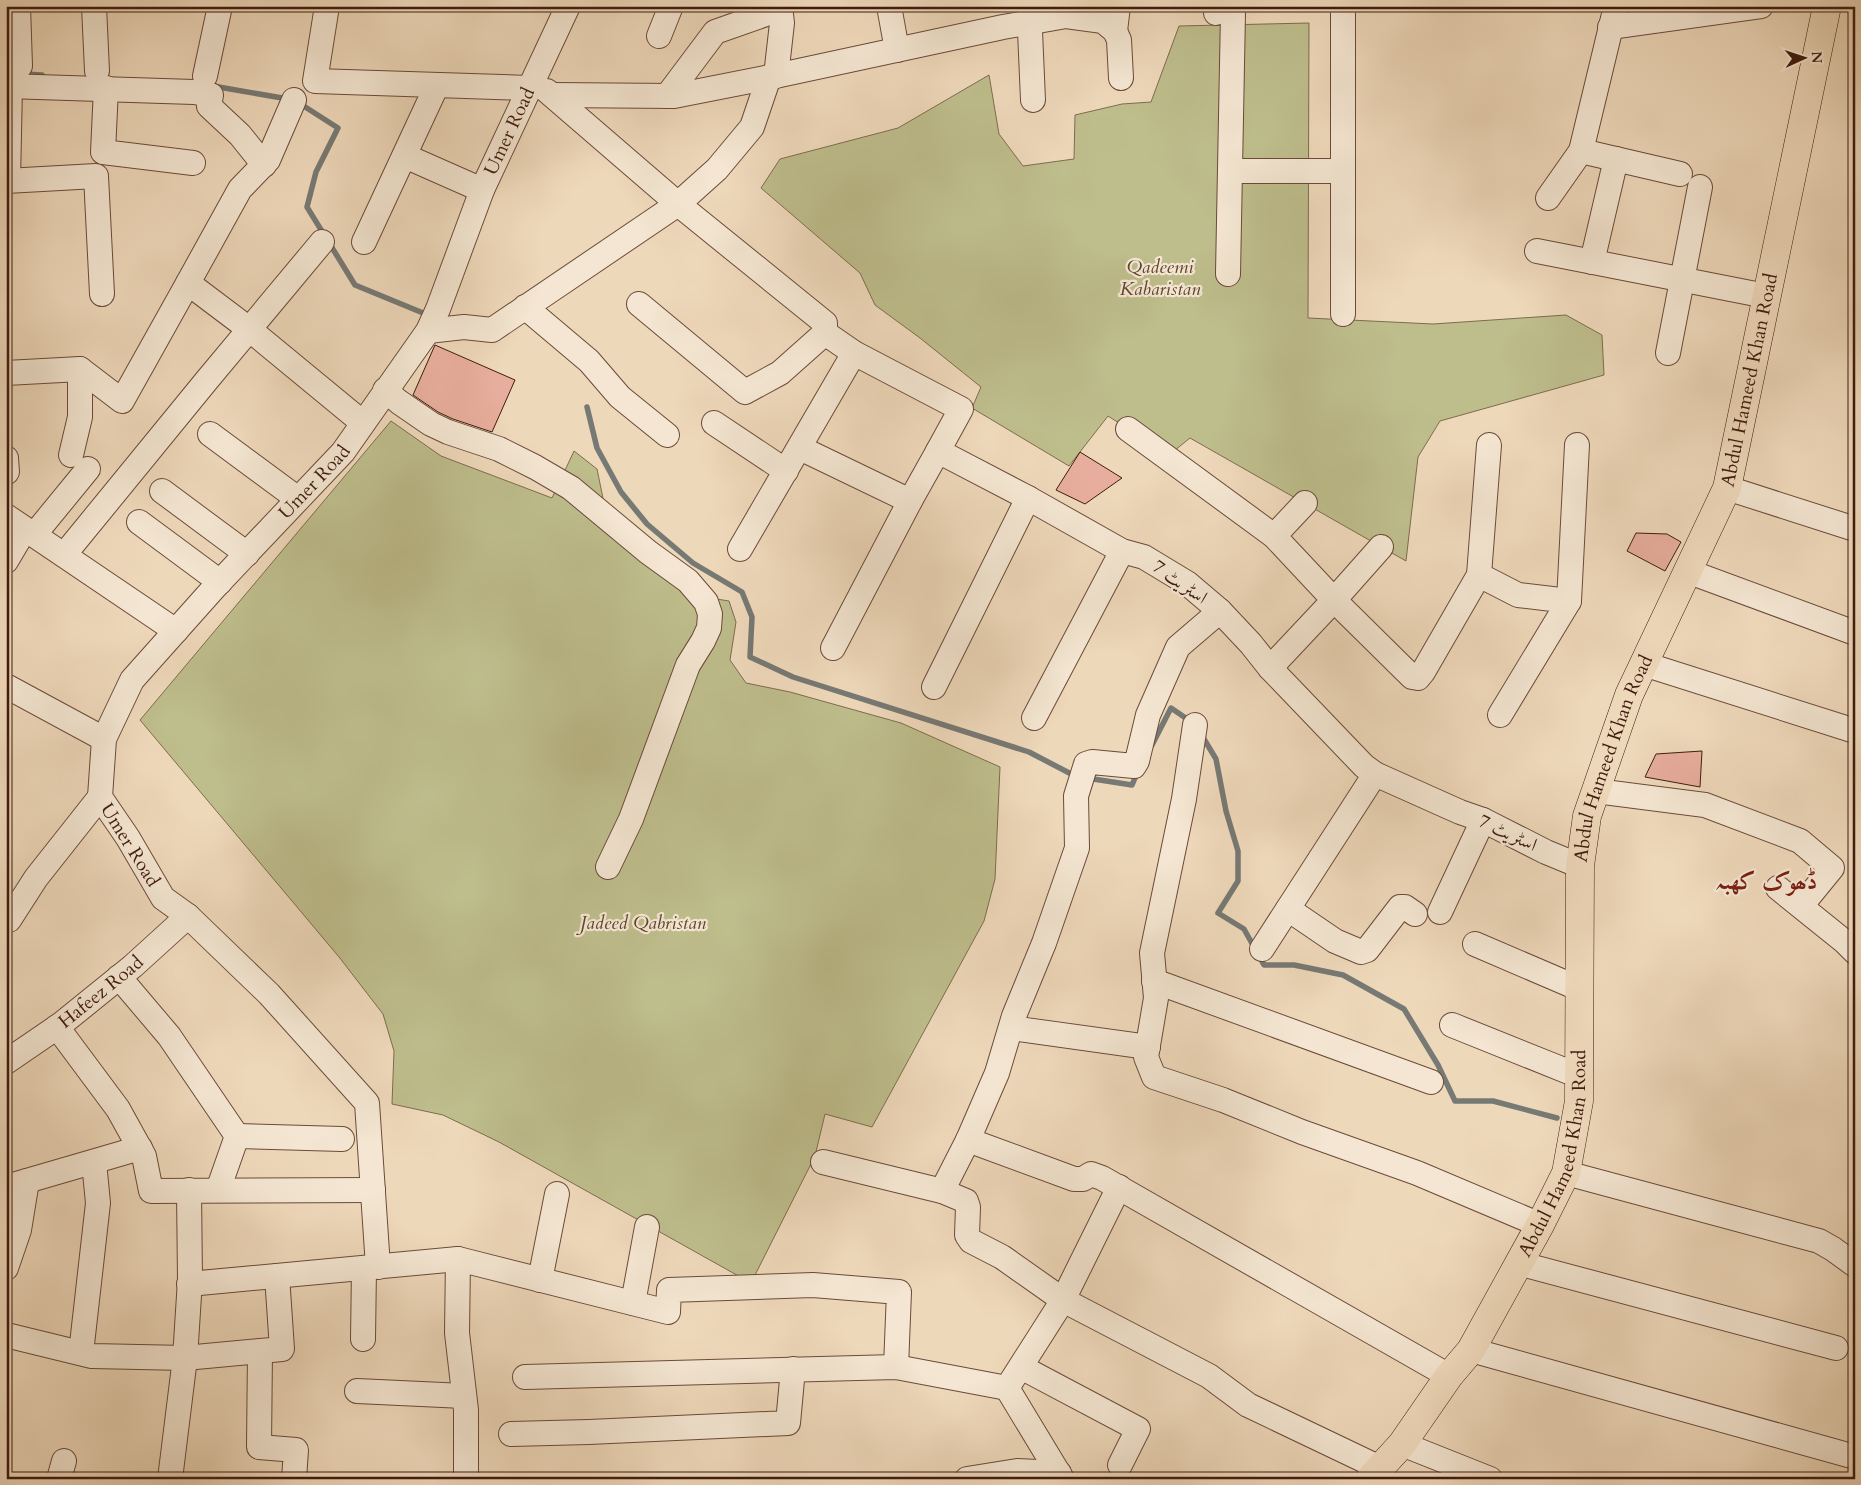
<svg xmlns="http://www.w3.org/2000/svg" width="1861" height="1485" viewBox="0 0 1861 1485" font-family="Cardo,Amiri,serif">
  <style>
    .green { fill: #bebd8c; stroke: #7e6c4d }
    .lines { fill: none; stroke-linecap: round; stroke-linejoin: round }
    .stream { stroke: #777974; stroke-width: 5.5 }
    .building { fill: #e8ae9d; stroke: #3f1b0e }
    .minor-casing { stroke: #6b4a39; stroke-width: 26 }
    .major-casing { stroke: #3f1b0e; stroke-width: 29 }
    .minor { stroke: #f4e6d2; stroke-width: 24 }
    .major { stroke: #eed8ba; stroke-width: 28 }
    .labels { text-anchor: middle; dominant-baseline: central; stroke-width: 4.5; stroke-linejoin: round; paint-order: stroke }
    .street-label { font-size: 19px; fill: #3f1b0e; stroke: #f4e6d2 }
    .park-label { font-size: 19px; font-style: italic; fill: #5f442e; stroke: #f4e6d2 }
    .district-label { font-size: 24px; font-weight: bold; fill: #7a1f14; stroke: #f4e6d2 }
  </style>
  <rect width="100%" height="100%" fill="#eed8ba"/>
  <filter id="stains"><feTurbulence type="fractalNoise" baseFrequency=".004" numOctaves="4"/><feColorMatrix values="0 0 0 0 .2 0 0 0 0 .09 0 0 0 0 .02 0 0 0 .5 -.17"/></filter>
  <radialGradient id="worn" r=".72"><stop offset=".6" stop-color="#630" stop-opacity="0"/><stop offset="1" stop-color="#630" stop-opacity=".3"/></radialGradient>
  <g class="green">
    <path d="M1309 23 1308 318 1433 324 1566 315 1602 335 1604 375 1440 421 1418 457 1406 561 1190 438 1169 455 1108 416 1069 466 972 408 981 387 920 338 875 305 860 273 761 188 780 159 898 128 989 75 999 134 1023 166 1074 159 1075 115 1122 104 1151 102 1179 26Z"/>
    <path d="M391 421 441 456 552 498 574 451 597 469 606 513 698 596 729 601 736 622 730 660 746 683 790 692 901 723 1000 767 995 879 984 921 872 1127 825 1114 815 1156 751 1283 499 1142 443 1115 392 1104 394 1051 383 1014 339 957 140 720Z"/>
  </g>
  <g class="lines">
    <g class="stream">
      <path d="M6 73 42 75"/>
      <path d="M213 86 288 99"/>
      <path d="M299 103 338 128 316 172 307 207 355 285 428 315"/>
      <path d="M587 407 597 448 621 492 647 524 693 563 742 592 752 617 750 657 793 677 1029 752 1077 777"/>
      <path d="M1201 734 1216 759 1226 811 1238 851V881L1218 913 1244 929 1264 965H1294L1343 975 1404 1009 1438 1065 1455 1101H1493L1557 1118"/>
      <path d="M1152 745 1171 708 1190 721"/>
      <path d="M1087 778 1132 785 1138 771"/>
    </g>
  </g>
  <g class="building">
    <path d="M435 345 515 380 492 432 453 419 438 412 413 395Z"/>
    <path d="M1080 452 1122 478 1085 504 1056 490Z"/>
    <path d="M1636 533 1667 534 1681 542 1665 571 1627 551Z"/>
    <path d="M1702 751 1700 787 1645 777 1656 754Z"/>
  </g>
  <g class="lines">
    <defs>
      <g id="minor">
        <path d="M18 6 20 66"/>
        <path d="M94 6 97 71"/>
        <path d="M327 6 315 81 529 88"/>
        <path d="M889 6 897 50"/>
        <path d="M1343 6V314"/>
        <path d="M1029 8 1033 100"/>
        <path d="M1216 13 1217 6"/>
        <path d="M1610 27 1761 6"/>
        <path d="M1115 31 1118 6"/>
        <path d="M659 36 671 6"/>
        <path d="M205 76 220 6"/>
        <path d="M776 76 782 23 780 6"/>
        <path d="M6 86 194 92 211 95 209 106 240 135 264 165"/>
        <path d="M106 88 103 152 193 163"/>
        <path d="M547 91 678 204 825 323V333L854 353 961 409 938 451"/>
        <path d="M553 95 674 96 780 75 1003 27 1066 16 1103 21 1115 31 1119 40 1121 78"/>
        <path d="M667 96 715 32 780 9"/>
        <path d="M294 100 268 160 240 189 188 283 249 329 363 423"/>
        <path d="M1581 151 1680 174"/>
        <path d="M405 156 482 190"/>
        <path d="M1231 171H1343"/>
        <path d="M6 181 96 176 102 294"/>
        <path d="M8 181 10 86"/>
        <path d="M1548 198 1581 151 1616 6"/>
        <path d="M364 242 437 85"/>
        <path d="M1537 251 1766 296"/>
        <path d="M1592 262 1616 159"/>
        <path d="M1228 274 1233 12"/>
        <path d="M639 304 745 392 780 373 825 333"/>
        <path d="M525 307 589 361 620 397 667 435"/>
        <path d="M428 331 464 327 492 330 678 204 717 169 752 127 769 77"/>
        <path d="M1668 353 1700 187"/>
        <path d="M6 373 80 369 122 401 188 283"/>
        <path d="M385 390 399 402 431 424 448 432 499 449 535 467 571 488 648 552 688 581 706 602 710 614 709 628 703 641 688 665 631 819 608 867"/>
        <path d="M714 423 786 471"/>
        <path d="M1128 429 1274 536 1334 600 1270 668"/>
        <path d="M210 434 298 499"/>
        <path d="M800 448 910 501"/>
        <path d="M71 455 80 417V369"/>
        <path d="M6 458 7 472"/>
        <path d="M1727 488 1855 529"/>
        <path d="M162 491 247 554"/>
        <path d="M6 516 176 631"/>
        <path d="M139 522 220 582"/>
        <path d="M34 535 88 469"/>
        <path d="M1274 536 1305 503"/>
        <path d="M1381 547 1334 600 1412 677 1418 678 1423 672 1479 575 1518 595 1569 601 1500 715"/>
        <path d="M740 549 854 353"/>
        <path d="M64 555 207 380 322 242"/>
        <path d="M6 561 25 529"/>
        <path d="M1687 571 1855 633"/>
        <path d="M1479 575 1489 445"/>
        <path d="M1569 601 1577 445"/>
        <path d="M833 648 910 501 938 451 1028 498 1122 551 1144 557 1187 583 1220 611 1251 644 1270 668 1364 766 1375 774 1460 812 1483 820 1546 852 1580 866"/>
        <path d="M1644 664 1855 731"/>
        <path d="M6 686 104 739"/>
        <path d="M934 687 1028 498"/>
        <path d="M1034 718 1122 551"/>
        <path d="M1195 725 1184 799 1152 953 1156 998 1146 1057 1154 1077 1223 1100 1302 1132 1417 1173 1540 1225"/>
        <path d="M1596 791 1705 805 1800 841 1832 868 1801 906"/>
        <path d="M1778 888 1845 942 1855 952"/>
        <path d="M1288 909 1335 941 1361 952 1367 950 1400 907H1405L1415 914"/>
        <path d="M1440 912 1483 820"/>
        <path d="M6 921 9 920 36 878 100 797"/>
        <path d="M1475 944 1580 989"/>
        <path d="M1262 949 1375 774"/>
        <path d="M119 977 169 1036 237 1136 218 1190"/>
        <path d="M1154 981 1431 1082"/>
        <path d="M1452 1025 1579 1076"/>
        <path d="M57 1027 118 1109 144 1156 151 1191 373 1190"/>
        <path d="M1011 1028 1148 1047"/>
        <path id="s1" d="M6 1062 60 1025 133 966 188 916"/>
        <path d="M237 1136 342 1139"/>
        <path d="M968 1140 1074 1179H1083L1091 1174 1102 1178 1449 1376"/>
        <path d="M823 1162 942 1191 966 1201 968 1207 967 1235 971 1241 1002 1257 1063 1300 1209 1376 1248 1405 1380 1468"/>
        <path d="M1566 1173 1819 1241 1833 1249 1855 1265"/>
        <path d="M6 1187 140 1148"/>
        <path d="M942 1191 968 1140 997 1073 1014 1016 1044 943 1077 848 1076 796 1086 764 1092 762 1134 766 1137 761 1148 715 1178 647 1220 611"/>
        <path d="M458 1259 457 1333 466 1410V1479"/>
        <path d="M1518 1263 1836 1348"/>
        <path id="s2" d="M378 1267 367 1103 269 994 188 916 163 898 128 838 100 797 104 739 132 680 214 588 343 452 428 331 438 309 482 190 568 6"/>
        <path d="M6 1268 19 1230 27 1181"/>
        <path d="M540 1280 557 1194"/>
        <path d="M189 1284 458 1259 668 1312 669 1290 813 1285 899 1292 896 1367"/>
        <path d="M633 1303 647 1227"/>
        <path d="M6 1335 92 1356 185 1358 282 1349 277 1276"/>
        <path d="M363 1339 364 1268"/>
        <path d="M1471 1350 1855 1457"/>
        <path d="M260 1351 259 1447 296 1450 294 1479"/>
        <path d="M81 1353 98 1203 94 1162"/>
        <path d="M1021 1367 1138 1429 1120 1465"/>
        <path d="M525 1377 896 1367 1007 1388"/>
        <path d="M1007 1388 1063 1300 1119 1187"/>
        <path d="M1007 1388 1062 1479"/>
        <path d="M357 1391 464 1396"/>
        <path d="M511 1434 589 1432 788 1423 793 1369"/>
        <path d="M1402 1444 1490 1479"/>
        <path d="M59 1479 64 1461"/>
        <path d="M170 1479 185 1358 190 1280 189 1190"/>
        <path d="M967 1479 1017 1471 1059 1473"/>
      </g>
      <g id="major">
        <path id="s3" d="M1370 1479 1402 1444 1449 1376 1471 1350 1540 1225 1566 1173 1579 1101 1580 866 1587 816 1629 695 1727 488 1827 6"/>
      </g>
    </defs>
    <use href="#minor" class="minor-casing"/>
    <use href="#major" class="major-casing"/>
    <use href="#minor" class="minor"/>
    <use href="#major" class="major"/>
  </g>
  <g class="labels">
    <g class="street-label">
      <text stroke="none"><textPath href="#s2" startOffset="1371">Umer Road</textPath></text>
      <text stroke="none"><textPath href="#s3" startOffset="1191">Abdul Hameed Khan Road</textPath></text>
      <text stroke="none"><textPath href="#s2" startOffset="966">Umer Road</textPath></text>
      <text transform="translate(1180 582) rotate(35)">اسٹریٹ 7</text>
      <text stroke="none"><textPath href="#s3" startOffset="786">Abdul Hameed Khan Road</textPath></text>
      <text transform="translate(1508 833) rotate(25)">اسٹریٹ 7</text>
      <text transform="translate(130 845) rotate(58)">Umer Road</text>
      <text stroke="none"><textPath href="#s1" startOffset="118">Hafeez Road</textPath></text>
      <text stroke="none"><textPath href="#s3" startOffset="381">Abdul Hameed Khan Road</textPath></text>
    </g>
    <g class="park-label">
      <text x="1160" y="267">Qadeemi<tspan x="1160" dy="22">Kabaristan</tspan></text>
      <text x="643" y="923">Jadeed Qabristan</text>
    </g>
    <g class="district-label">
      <text x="1766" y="881">ڈھوک کھبہ</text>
    </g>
  </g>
  <rect width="1861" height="1485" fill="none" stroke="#eed8ba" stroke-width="25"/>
  <rect x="8" y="8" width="1846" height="1470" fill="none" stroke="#3f1b0e" stroke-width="2.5"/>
  <rect x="12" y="12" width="1836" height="1460" fill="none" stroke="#3f1b0e"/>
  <g transform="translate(1804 58) rotate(87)" stroke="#f4e6d2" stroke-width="4" paint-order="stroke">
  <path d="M0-4L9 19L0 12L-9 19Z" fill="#3f1b0e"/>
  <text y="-8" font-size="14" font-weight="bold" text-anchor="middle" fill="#3f1b0e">N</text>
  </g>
  <rect width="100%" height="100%" filter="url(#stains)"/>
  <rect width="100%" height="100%" fill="url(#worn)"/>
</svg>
